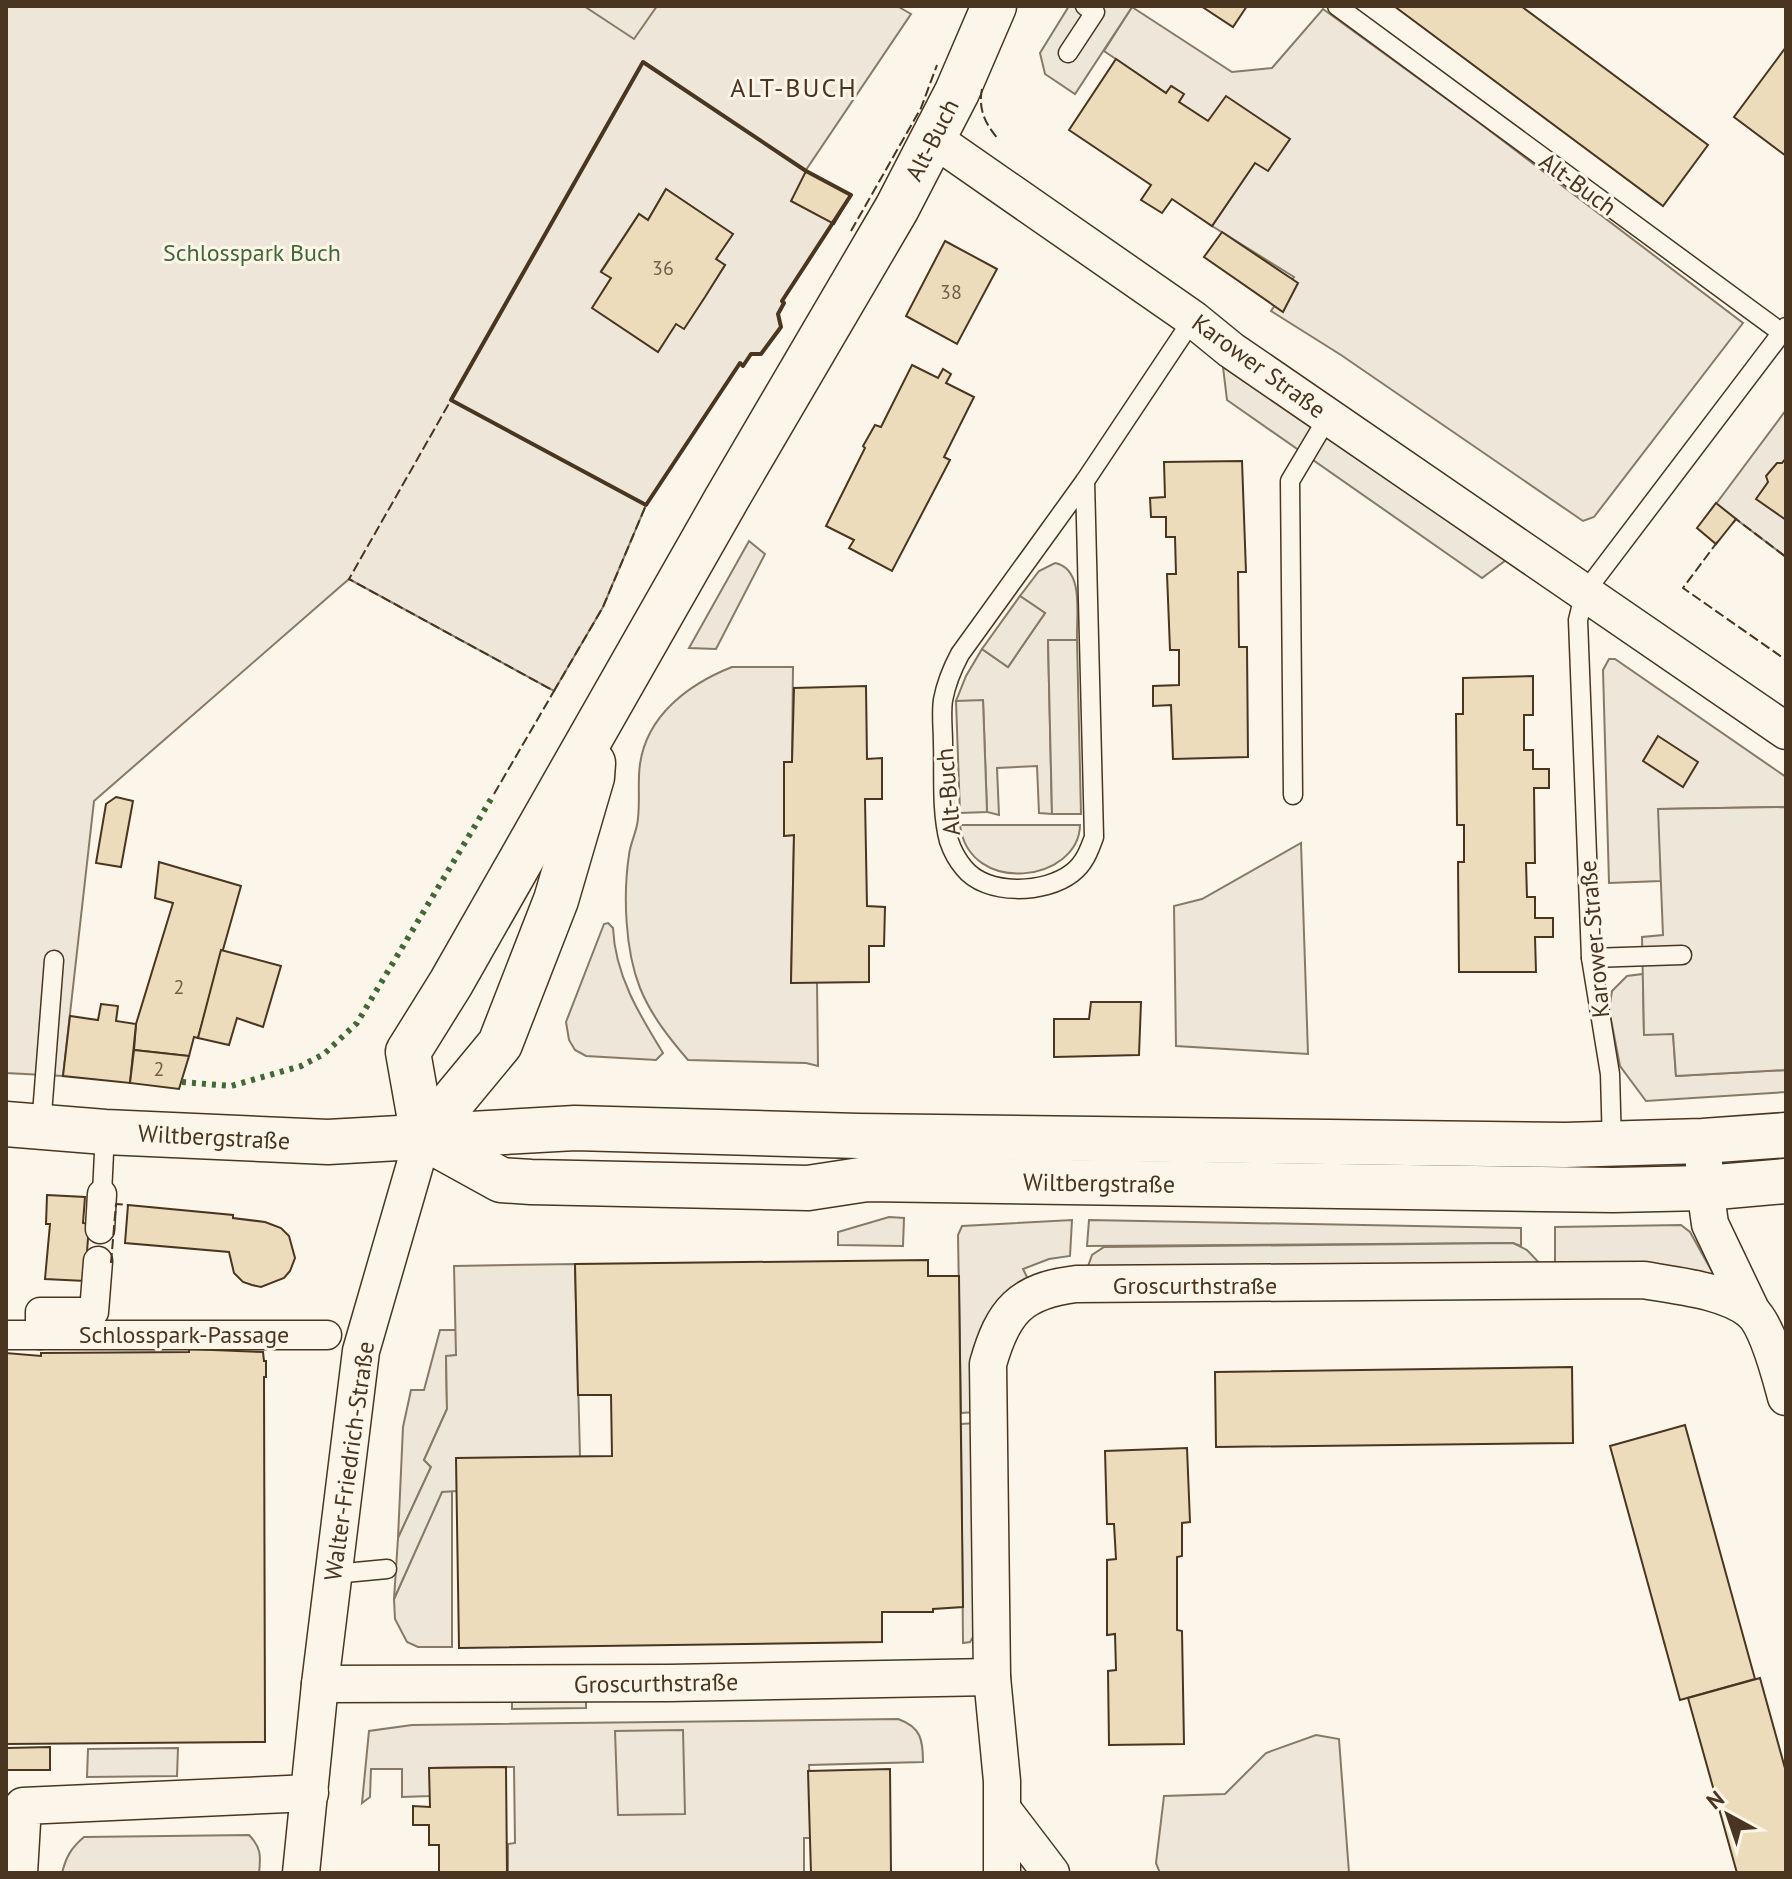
<svg xmlns="http://www.w3.org/2000/svg" width="1792" height="1879" viewBox="0 0 1792 1879" font-family="'PT Sans',sans-serif">
  <style>
    .green { fill: #ede6d9; stroke: #887966; stroke-width: 2; fill-rule: evenodd }
    .parking { fill: #ede7d9; stroke: #887966; stroke-width: 2 }
    .building { fill: #ecdcbc; stroke: #4a3520; stroke-width: 2 }
    .lines { fill: none; stroke-linecap: round; stroke-linejoin: round }
    .service-casing { stroke: #4a3520; stroke-width: 21 }
    .pedestrian-casing { stroke: #4a3520; stroke-width: 31 }
    .minor-casing { stroke: #4a3520; stroke-width: 39 }
    .secondary-casing { stroke: #4a3520; stroke-width: 47 }
    .service { stroke: #fbf6e9; stroke-width: 18 }
    .pedestrian { stroke: #fbf6e9; stroke-width: 28 }
    .minor { stroke: #fbf6e9; stroke-width: 36 }
    .secondary { stroke: #fbf6e9; stroke-width: 44 }
    .hedge { stroke: #436837; stroke-width: 6; stroke-dasharray: 4 6; stroke-linecap: butt }
    .fence { stroke: #4a3520; stroke-width: 2; stroke-dasharray: 10 4; stroke-linecap: butt }
    .wall { stroke: #4a3520; stroke-width: 4 }
    .labels { text-anchor: middle; dominant-baseline: central; stroke-width: 6; stroke-linejoin: round; paint-order: stroke }
    .number-label { font-size: 20px; fill: #725f47 }
    .street-label { font-size: 24px; fill: #4a3520; stroke: #fbf6e9 }
    .park-label { font-size: 24px; fill: #436837; stroke: #fbf6e9 }
    .neighbourhood-label { font-size: 26px; letter-spacing: 2px; fill: #4a3520; stroke: #fbf6e9 }
  </style>
  <rect width="100%" height="100%" fill="#fbf6e9"/>
  <g class="green">
    <path d="M6 6H897L911 14 806 170 851 195 782 301 784 303 778 314 781 327 761 354H751L743 366 739 364 646 505 603 607 554 691 349 579 94 801 63 1076 6 1073ZM666 189 732 234 716 259 725 265 684 328 601 271 639 214 648 220Z"/>
    <path d="M1132 7 1232 72 1272 68 1323 9 1477 121 1743 323 1594 517 1583 521 1341 355 1271 311 1294 277 1212 226 1255 163 1208 121 1179 102 1183 94 1172 86 1166 93 1104 51Z"/>
    <path d="M1786 410V557L1716 504Z"/>
    <path d="M749 541 765 554 716 649 689 648Z"/>
    <path d="M1055 563C1085 569 1076 616 1077 640L1048 641 1052 814 1039 813 1037 766 997 768 999 815 987 812 983 701H956L966 676 982 649 1008 667 1045 613 1020 596 1039 571Z"/>
    <path d="M1609 659H1615L1786 777V807L1659 809 1661 881 1609 883 1603 670Z"/>
    <path d="M732 667H793L792 762 784 763V836L794 835 791 982H817L818 1066 806 1063 688 1060C669 1038 651 1015 640 988 625 950 623 895 629 855 630 845 635 835 637 825 641 806 637 784 640 764 647 715 689 684 732 667Z"/>
    <path d="M960 825H1080C1079 882 969 897 960 825Z"/>
    <path d="M1301 843 1308 1054 1176 1046 1174 906 1202 899Z"/>
    <path d="M608 923 613 928C615 975 639 1014 663 1053L656 1060 586 1056 575 1050 569 1040 566 1022 604 924Z"/>
    <path d="M1643 974 1644 1034 1673 1033 1676 1076 1786 1070V1092L1646 1101 1620 1066 1609 1009 1612 991 1627 976Z"/>
    <path d="M889 1217 904 1218 903 1246 838 1245V1232Z"/>
    <path d="M1072 1220 1070 1256 1049 1259 1023 1269 1030 1283 976 1412 961 1413 958 1235 962 1226Z"/>
    <path d="M1089 1220 1521 1228V1246L1513 1243 1087 1246Z"/>
    <path d="M1681 1225 1690 1232 1720 1286 1555 1268V1227Z"/>
    <path d="M440 1330H456V1355L446 1357 447 1409 424 1460 431 1467 398 1538 403 1427 411 1390H424Z"/>
    <path d="M976 1423 978 1629 970 1642 963 1643 961 1424Z"/>
    <path d="M442 1491H452V1647H418L407 1642 395 1619 394 1599Z"/>
    <path d="M898 1719C921 1727 923 1740 923 1762L809 1765 813 1838H804V1873H508V1844L515 1843 514 1767 430 1768V1796L402 1797V1769H371L370 1797 362 1803 369 1731 412 1725Z"/>
    <path d="M1316 1735 1339 1739 1349 1873H1160L1156 1863 1164 1796 1225 1794 1266 1753Z"/>
    <path d="M249 1835C261 1847 261 1856 259 1873H62C66 1857 71 1848 84 1837Z"/>
  </g>
  <g class="parking">
    <path d="M584 6H657L634 39Z"/>
    <path d="M1069 6 1132 7 1075 94 1045 74 1040 53Z"/>
    <path d="M1223 367 1506 560 1482 578 1227 400Z"/>
    <path d="M1020 596 1045 613 1008 667 982 649Z"/>
    <path d="M1048 640H1077L1081 814H1052Z"/>
    <path d="M983 700 987 812 960 813 956 701Z"/>
    <path d="M1786 807V1070L1676 1076 1673 1034 1644 1035 1642 937 1663 935 1658 809Z"/>
    <path d="M1513 1243 1527 1250 1545 1269 1086 1272 1092 1255 1104 1247Z"/>
    <path d="M575 1264 580 1457 457 1491 442 1492 394 1599 398 1538 431 1467 424 1460 447 1409 446 1356 456 1355 454 1266Z"/>
    <path d="M586 1695V1708L512 1709V1696Z"/>
    <path d="M683 1730 685 1814 618 1815 615 1731Z"/>
    <path d="M178 1748 177 1776 87 1777 88 1749Z"/>
  </g>
  <g class="building">
    <path d="M1201 6H1247L1233 27Z"/>
    <path d="M1394 6H1521L1708 145 1663 206Z"/>
    <path d="M1786 47V156L1734 117Z"/>
    <path d="M1116 59 1166 93 1171 86 1184 94 1179 102 1208 121 1226 96 1290 139 1268 171 1255 163 1212 226 1172 199 1162 213 1141 200 1151 185 1069 130Z"/>
    <path d="M806 171 851 195 834 224 791 201Z"/>
    <path d="M666 189 733 234 716 259 725 265 705 297 684 329 676 324 658 352 592 308 611 278 601 272 639 214 648 220Z"/>
    <path d="M1222 232 1298 283 1283 312 1204 257Z"/>
    <path d="M945 241 997 269 957 344 906 316Z"/>
    <path d="M912 365 938 378 943 369 951 374 946 383 974 397 944 457 950 460 892 571 849 548 854 540 826 526 865 448 863 446 875 425 881 427Z"/>
    <path d="M1786 458V520L1756 499 1768 482 1766 476 1777 463H1782Z"/>
    <path d="M1242 461 1246 572H1238L1239 647H1247L1248 757 1173 759 1171 705 1153 706V686L1179 685V650H1170L1167 574H1176L1175 537H1166V517H1151L1150 498 1165 497 1164 462Z"/>
    <path d="M1716 503 1736 519 1716 544 1697 528Z"/>
    <path d="M1533 676V715H1524V750H1533V769H1549V788H1534L1535 863H1526L1527 897H1535V918H1553V937H1535L1536 972H1459L1458 862H1464V825H1457L1456 714H1463V678Z"/>
    <path d="M866 686 867 759 882 758V799H865L867 906 885 907 884 946H869V982L791 983 794 835 784 836V762H792L794 688Z"/>
    <path d="M1658 736 1698 762 1683 787 1643 761Z"/>
    <path d="M116 797 133 801 121 867 96 863 106 804Z"/>
    <path d="M159 862 241 886 198 1038 194 1037 189 1056 134 1050 136 1024 173 903 155 898Z"/>
    <path d="M221 950 281 966 263 1027 237 1018 229 1045 198 1038Z"/>
    <path d="M1091 1002H1141L1139 1055 1054 1057V1019H1089Z"/>
    <path d="M101 1004 118 1006 116 1021 136 1024 130 1083 63 1076 70 1016 98 1020Z"/>
    <path d="M134 1050 189 1056 179 1089 130 1083Z"/>
    <path d="M47 1195 85 1197 83 1223 89 1224 85 1281 45 1279 50 1224H46Z"/>
    <path d="M128 1205 233 1215V1218L265 1222 281 1228 289 1236 295 1258 290 1271 284 1278 261 1287 252 1285 243 1282 234 1273 229 1252 125 1243Z"/>
    <path d="M928 1260V1276H959L963 1607 933 1609V1612H882V1642L459 1648 456 1458 612 1456 611 1395H578L575 1264Z"/>
    <path d="M189 1349 263 1352 264 1361H266V1377H264L265 1742 6 1744V1353L41 1356V1353L189 1352Z"/>
    <path d="M1572 1367 1573 1443 1216 1447 1215 1372Z"/>
    <path d="M1685 1425 1755 1679 1680 1700 1610 1446Z"/>
    <path d="M1187 1448 1190 1522 1182 1523V1556L1177 1557V1630L1182 1631 1184 1744 1109 1745 1108 1671 1116 1670 1115 1634 1107 1635V1560L1116 1559 1114 1524H1107L1105 1451Z"/>
    <path d="M1760 1678 1786 1772V1873H1737L1688 1698Z"/>
    <path d="M50 1747V1770H6L7 1748Z"/>
    <path d="M506 1767 507 1873H439V1845H429V1825H413V1806L430 1807 429 1768Z"/>
    <path d="M890 1769 891 1873H811L808 1771Z"/>
  </g>
  <g class="lines">
    <defs>
      <g id="service">
        <path d="M1337 6 1782 333"/>
        <path d="M1068 53 1095 12 1085 6"/>
        <path d="M1085 481 1094 837C1089 851 1084 864 1072 873 1045 894 986 896 964 868 958 861 952 850 949 841 941 811 944 774 943 743 943 729 941 714 943 700 946 684 952 669 960 654Z"/>
        <path d="M1085 481 1193 319"/>
        <path d="M1293 795 1290 481 1328 417"/>
        <path d="M1591 958 1682 955"/>
        <path d="M41 1127 54 960"/>
        <path d="M1612 1146 1610 1074 1591 958 1578 620 1585 592 1786 327"/>
        <path d="M102 1194 105 1132"/>
        <path d="M334 1574 387 1569"/>
      </g>
      <g id="pedestrian">
        <path d="M100 1229 102 1194"/>
        <path d="M6 1335H327"/>
        <path d="M40 1335V1312H94L98 1261"/>
      </g>
      <g id="minor">
        <path d="M934 139 1193 319 1231 350 1786 731"/>
        <path d="M1703 1141 1705 1188 1710 1224 1752 1312"/>
        <path d="M320 1684 669 1683 992 1677"/>
        <path d="M1003 1810 1051 1873"/>
        <path d="M19 1873 23 1806 310 1793"/>
        <path d="M301 1873 320 1684 361 1351 423 1137"/>
        <path d="M1002 1873V1781L992 1677 988 1364C1003 1311 1020 1291 1076 1284L1644 1280C1676 1286 1725 1290 1751 1311 1768 1326 1780 1375 1786 1397"/>
      </g>
      <g id="secondary">
        <path d="M6 1124 105 1132 328 1142 575 1128 858 1136 1565 1145 1703 1141 1786 1135"/>
        <path d="M423 1137 501 1180 531 1182 808 1188 867 1179 1613 1190 1705 1188 1786 1181"/>
        <path d="M423 1137 408 1052 451 983 726 500 897 208 957 92 994 6"/>
        <path d="M423 1137 500 1044 556 900 592 777 593 763"/>
      </g>
    </defs>
    <use href="#service" class="service-casing"/>
    <use href="#pedestrian" class="pedestrian-casing"/>
    <use href="#minor" class="minor-casing"/>
    <use href="#secondary" class="secondary-casing"/>
    <use href="#service" class="service"/>
    <use href="#pedestrian" class="pedestrian"/>
    <use href="#minor" class="minor"/>
    <use href="#secondary" class="secondary"/>
    <path class="hedge" d="M182 1082 231 1086 301 1066 324 1054 357 1023 494 794"/>
    <g class="fence">
      <path d="M982 89C978 109 985 124 999 140"/>
      <path d="M851 231 921 108 937 65"/>
      <path d="M451 400 646 505 603 607 554 691 349 579Z"/>
      <path d="M1733 523 1736 519 1786 557"/>
      <path d="M1718 541 1683 588 1786 660"/>
      <path d="M494 794 554 691"/>
      <path d="M111 1263 116 1204 128 1205"/>
    </g>
    <path class="wall" d="M643 62 806 171 851 195 782 301 784 303 778 314 781 327 761 354H751L743 366 740 363 646 505 451 400Z"/>
  </g>
  <g class="labels">
    <g class="number-label">
      <text x="663" y="268">36</text>
      <text x="951" y="292">38</text>
      <text x="179" y="987">2</text>
      <text x="159" y="1069">2</text>
    </g>
    <g class="street-label">
      <text transform="translate(932 140) rotate(-63)">Alt-Buch</text>
      <text transform="translate(1578 184) rotate(36)">Alt-Buch</text>
      <text transform="translate(1259 366) rotate(36)">Karower Straße</text>
      <text transform="translate(948 792) rotate(-95)">Alt-Buch</text>
      <text transform="translate(1594 939) rotate(-95)">Karower Straße</text>
      <text transform="translate(214 1137) rotate(3)">Wiltbergstraße</text>
      <text transform="translate(1099 1183) rotate(1)">Wiltbergstraße</text>
      <text x="1195" y="1285">Groscurthstraße</text>
      <text x="184" y="1334">Schlosspark-Passage</text>
      <text transform="translate(349 1461) rotate(-82)">Walter-Friedrich-Straße</text>
      <text transform="translate(656 1683) rotate(-1)">Groscurthstraße</text>
    </g>
    <g class="park-label">
      <text x="252" y="252">Schlosspark Buch</text>
    </g>
    <g class="neighbourhood-label">
      <text x="794" y="87">ALT-BUCH</text>
    </g>
  </g>
  <rect width="1792" height="1879" fill="none" stroke="#4a3520" stroke-width="16"/>
  <g transform="translate(1728 1815) rotate(320)" stroke="#fbf6e9" stroke-width="6" paint-order="stroke">
  <path d="M0-6L14 30L0 20L-14 30Z" fill="#4a3520"/>
  <text y="-12" font-size="22" font-weight="bold" text-anchor="middle" fill="#4a3520">N</text>
  </g>
</svg>
